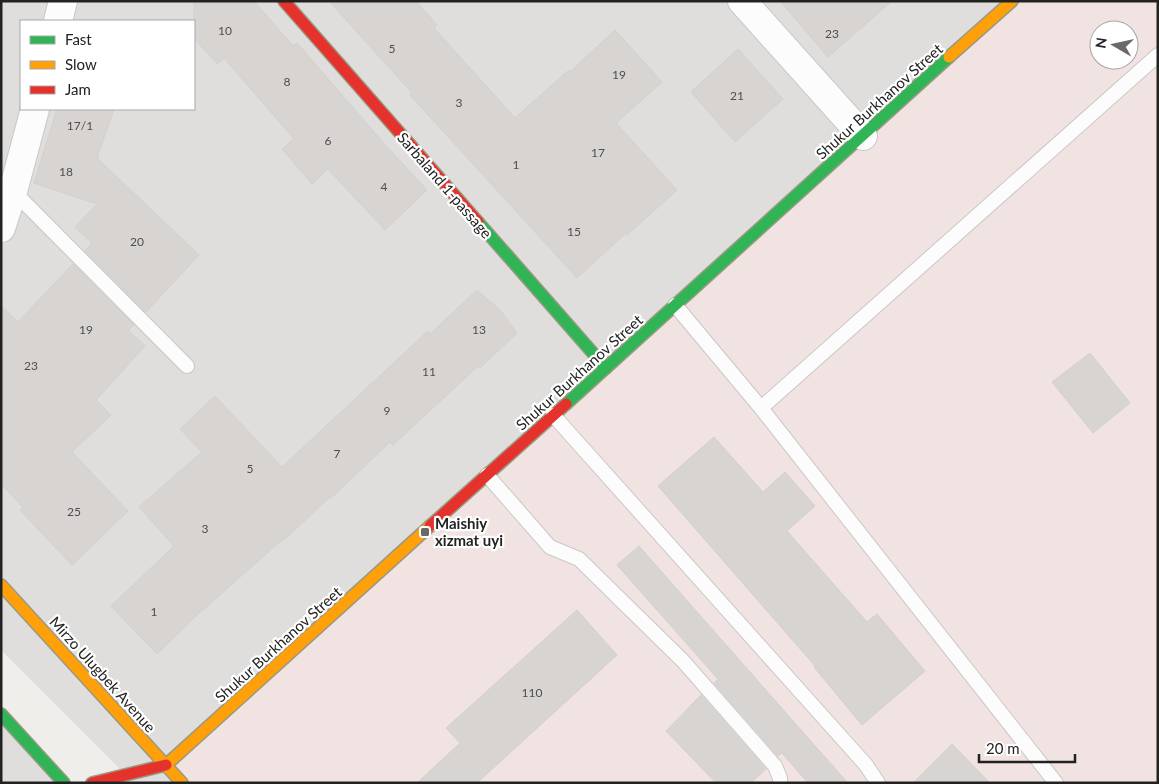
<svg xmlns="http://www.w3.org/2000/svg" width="1159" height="784" viewBox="0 0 1159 784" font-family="Lato,sans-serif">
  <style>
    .residential { fill: #dfdedc; fill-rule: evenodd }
    .commercial { fill: #f1e3e1; fill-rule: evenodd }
    .building { fill: #d7d4d2; stroke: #d3d0cc }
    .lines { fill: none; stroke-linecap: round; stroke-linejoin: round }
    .lane-casing { stroke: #c9c8c7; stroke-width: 16 }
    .street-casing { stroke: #c9c8c7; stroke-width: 30 }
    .fast-casing { stroke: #999a82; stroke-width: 14 }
    .slow-casing { stroke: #999a82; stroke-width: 14 }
    .jam-casing { stroke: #999a82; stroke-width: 14 }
    .lane { stroke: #fdfcfc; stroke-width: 14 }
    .street { stroke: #fdfcfc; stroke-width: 28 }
    .fast { stroke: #30b455; stroke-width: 11 }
    .slow { stroke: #ff9f0a; stroke-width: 11 }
    .jam { stroke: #e5322d; stroke-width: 11 }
    .poi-dot { fill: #6a6968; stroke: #fff; stroke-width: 2 }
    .labels { text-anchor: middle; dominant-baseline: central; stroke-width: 4.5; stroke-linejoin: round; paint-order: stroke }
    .number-label { font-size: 12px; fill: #4f4e4e }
    .street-label { font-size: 15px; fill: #222; stroke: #fff }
    .poi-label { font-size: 15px; font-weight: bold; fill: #222; stroke: #fff; text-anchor: start }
  </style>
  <rect width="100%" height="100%" fill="#f0eeeb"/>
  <g class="residential">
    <path d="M1 1H1158V783H134L1 650ZM21 21H194V109H21ZM1099 30H1129V60H1099Z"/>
    <path d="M1 714 64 783H1Z"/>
  </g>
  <path class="commercial" d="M1012 1H1158V783H182L166 765ZM1099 30H1129V60H1099Z"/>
  <g class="building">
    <path d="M194 1H254L293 46 297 43 387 147 427 190 385 230 328 169 312 184 282 149 294 139 224 58 217 64 194 38Z"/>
    <path d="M329 1H416L437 25 434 28 515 118 569 70 570 72 615 30 662 82 616 123 677 190 627 235 626 233 577 278 410 95 412 93Z"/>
    <path d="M780 1H892L828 57Z"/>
    <path d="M738 49 783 99 735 142 691 92Z"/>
    <path d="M57 109H114L97 158 199 255 146 312 85 251 92 243 75 227 97 204 34 183Z"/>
    <path d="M73 264 134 325 128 330 145 346 96 400 111 415 72 452 128 511 72 565 20 510 23 507 1 484V306L18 322Z"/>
    <path d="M477 290 500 310 517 333 480 368 478 366 393 445 390 442 331 498 330 497 284 540 283 539 196 616 157 654 111 606 174 546 139 507 202 452 180 429 215 396 282 467 428 331 430 334Z"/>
    <path d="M1090 353 1130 403 1093 433 1052 382Z"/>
    <path d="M714 437 763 492 785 472 815 506 787 531 867 622 877 614 925 671 862 725 814 667 815 666 658 486Z"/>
    <path d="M639 546 816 747 848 783H808L782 753 778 756 714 683 718 679 617 565Z"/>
    <path d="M577 610 617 655 477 783H417L460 743 446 728Z"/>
    <path d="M701 695 766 769 751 783H716L666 731Z"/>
    <path d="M952 744 990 783H913Z"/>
  </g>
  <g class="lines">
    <defs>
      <g id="lane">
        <path d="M13 191 187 366"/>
        <path d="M675 305 761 408 1056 783"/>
        <path d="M761 408 1158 55"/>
        <path d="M553 415 866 765 878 783"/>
        <path d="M487 475 550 547 579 559 683 661 775 766 780 778V783"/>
      </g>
      <g id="street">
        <path d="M742 1 863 136"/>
        <path d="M58 21 63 1"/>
        <path d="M1 228 13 191 35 109"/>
      </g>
      <g id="fast">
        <path d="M478 222 606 368"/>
        <path d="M566 404 949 57"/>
        <path d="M1 714 64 783"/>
      </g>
      <g id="slow">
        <path d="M949 57 1012 1"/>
        <path d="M1 585 182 783"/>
        <path d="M166 765 430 526"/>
      </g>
      <g id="jam">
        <path d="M284 1 478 222"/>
        <path d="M430 526 566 404"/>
        <path d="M92 783 166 765"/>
      </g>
    </defs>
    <use href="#lane" class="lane-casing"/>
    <use href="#street" class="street-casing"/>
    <use href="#fast" class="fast-casing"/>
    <use href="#slow" class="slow-casing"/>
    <use href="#jam" class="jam-casing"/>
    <use href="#lane" class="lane"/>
    <use href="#street" class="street"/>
    <use href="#fast" class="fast"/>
    <use href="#slow" class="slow"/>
    <use href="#jam" class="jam"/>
  </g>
  <rect class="poi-dot" x="420" y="527" width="10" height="10" rx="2.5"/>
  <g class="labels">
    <g class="number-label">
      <text x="225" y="30">10</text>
      <text x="832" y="33">23</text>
      <text x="392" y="48">5</text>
      <text x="619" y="74">19</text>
      <text x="287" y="81">8</text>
      <text x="737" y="95">21</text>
      <text x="459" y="102">3</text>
      <text x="80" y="125">17/1</text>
      <text x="328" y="140">6</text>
      <text x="598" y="152">17</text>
      <text x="516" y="164">1</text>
      <text x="66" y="171">18</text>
      <text x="384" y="186">4</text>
      <text x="574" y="231">15</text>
      <text x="137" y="241">20</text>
      <text x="86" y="329">19</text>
      <text x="479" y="329">13</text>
      <text x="31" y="365">23</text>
      <text x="429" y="371">11</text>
      <text x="387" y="410">9</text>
      <text x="337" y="453">7</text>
      <text x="250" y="468">5</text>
      <text x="74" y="511">25</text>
      <text x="205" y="528">3</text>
      <text x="154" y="611">1</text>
      <text x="532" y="692">110</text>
    </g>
    <g class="street-label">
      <text transform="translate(879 101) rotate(-42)">Shukur Burkhanov Street</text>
      <text transform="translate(445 185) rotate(49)">Sarbaland 1-passage</text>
      <text transform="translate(579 372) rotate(-42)">Shukur Burkhanov Street</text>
      <text transform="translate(278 644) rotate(-42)">Shukur Burkhanov Street</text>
      <text transform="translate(103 674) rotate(48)">Mirzo Ulugbek Avenue</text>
    </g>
    <g class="poi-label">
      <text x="435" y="523">Maishiy<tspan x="435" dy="17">xizmat uyi</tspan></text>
    </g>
  </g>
  <rect width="1159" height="784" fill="none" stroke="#222222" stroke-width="5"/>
  <rect x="20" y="20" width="175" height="90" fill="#ffffff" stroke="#a7a7a7"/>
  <rect x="30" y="36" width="25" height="8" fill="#30b455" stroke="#a7a7a7"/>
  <text x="65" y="45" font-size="15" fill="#222222">Fast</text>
  <rect x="30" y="61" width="25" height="8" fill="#ff9f0a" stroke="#a7a7a7"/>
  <text x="65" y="70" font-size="15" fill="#222222">Slow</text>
  <rect x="30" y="86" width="25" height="8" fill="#e5322d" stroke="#a7a7a7"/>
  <text x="65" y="95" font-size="15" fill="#222222">Jam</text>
  <g transform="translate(1114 45) rotate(279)"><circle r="24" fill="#ffffff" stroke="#a7a7a7"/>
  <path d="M0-4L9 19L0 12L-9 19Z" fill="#6a6968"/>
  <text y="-8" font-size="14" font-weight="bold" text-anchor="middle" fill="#222222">N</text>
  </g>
  <path d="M979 754v8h96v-8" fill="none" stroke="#222222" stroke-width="2.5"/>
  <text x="986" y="754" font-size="15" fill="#222222" stroke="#ffffff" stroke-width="4" paint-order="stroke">20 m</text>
</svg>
